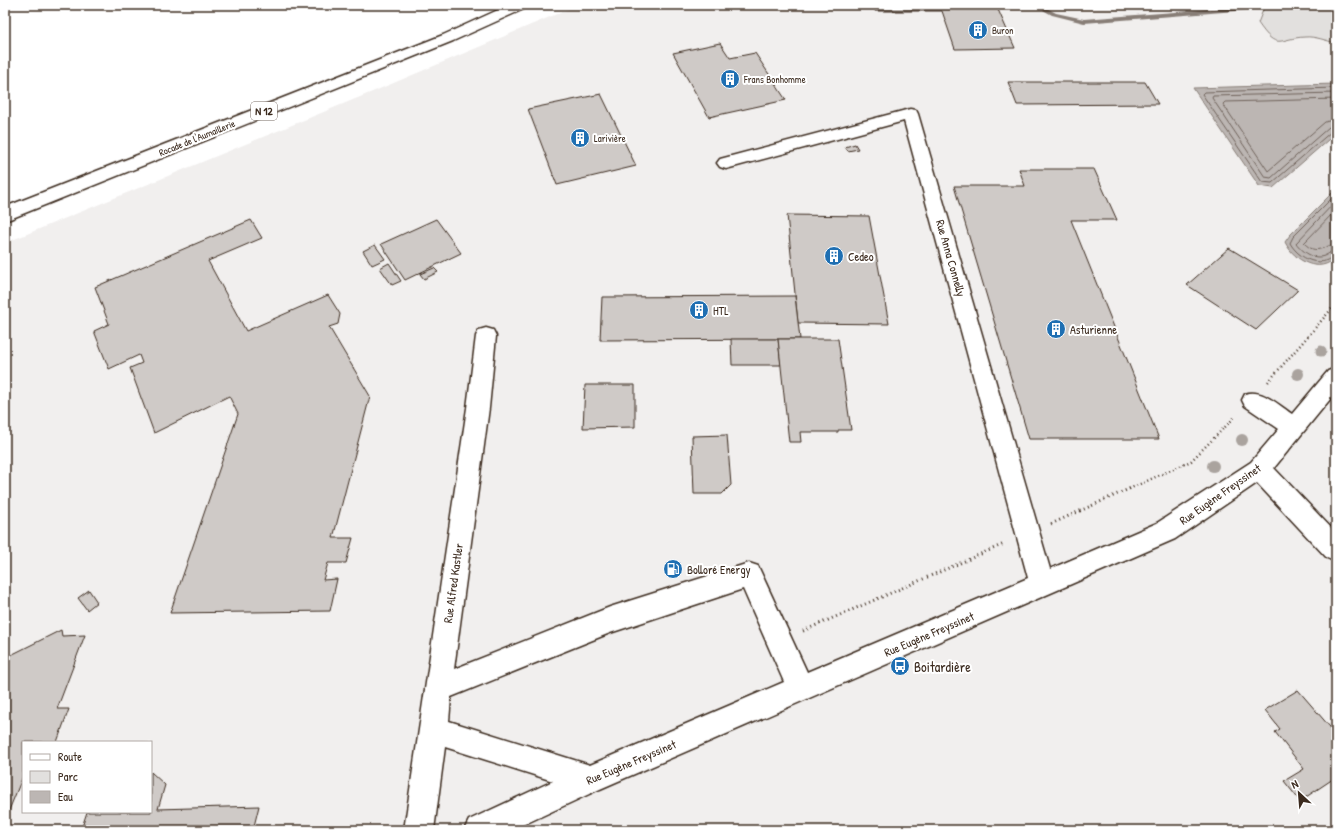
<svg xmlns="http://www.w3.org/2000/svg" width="1341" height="835" viewBox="0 0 1341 835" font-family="'Patrick Hand',sans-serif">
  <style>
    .built { fill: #f1efee; fill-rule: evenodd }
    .green { fill: #e2e0de; stroke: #8e857e }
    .water { fill: #bcb6b3; stroke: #887e77 }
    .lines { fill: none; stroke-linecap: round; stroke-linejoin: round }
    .shore { stroke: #6f625a; stroke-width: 1 }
    .stream { fill: #887e77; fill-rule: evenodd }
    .building { fill: #cfcac7; stroke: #3b2a1e }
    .minor-casing { stroke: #3b2a1e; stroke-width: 3 }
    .major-casing { stroke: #3b2a1e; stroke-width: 3 }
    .path-far1 { stroke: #3b2a1e; stroke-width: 2.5; stroke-dasharray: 1 3; stroke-linecap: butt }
    .path { stroke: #3b2a1e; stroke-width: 3; stroke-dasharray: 1 3.5; stroke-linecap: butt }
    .minor { fill: #fff; fill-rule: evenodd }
    .major { fill: #fff; fill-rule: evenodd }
    .tree { fill: #aaa39e }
    .labels { text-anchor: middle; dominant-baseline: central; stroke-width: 4; stroke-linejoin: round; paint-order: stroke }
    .far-poi-label { font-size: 10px; fill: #3b2a1e; stroke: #fff; text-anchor: start }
    .far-street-label { font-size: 10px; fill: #3b2a1e; stroke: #fff }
    .shield { fill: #fff; stroke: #766a62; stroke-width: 1 }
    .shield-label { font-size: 11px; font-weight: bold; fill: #3b2a1e }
    .poi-label { font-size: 12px; fill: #3b2a1e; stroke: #fff; text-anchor: start }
    .street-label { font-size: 12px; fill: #3b2a1e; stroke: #fff }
    .near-poi-label { font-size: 14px; fill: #3b2a1e; stroke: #fff; text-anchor: start }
  </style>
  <rect width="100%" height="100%" fill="#fff"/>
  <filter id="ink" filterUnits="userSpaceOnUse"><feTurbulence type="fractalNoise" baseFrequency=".025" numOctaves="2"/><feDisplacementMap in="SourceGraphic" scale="8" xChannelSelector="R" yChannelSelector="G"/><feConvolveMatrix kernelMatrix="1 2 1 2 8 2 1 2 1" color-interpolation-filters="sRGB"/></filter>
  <g filter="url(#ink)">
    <path class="built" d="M578 5H1336V830H5V243L377 90ZM23 742H151V812H23Z"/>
    <path class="green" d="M1265 5H1336V43C1327 41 1315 36 1305 37 1278 38 1278 52 1258 23Z"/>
    <g class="water">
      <path d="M1336 84V133L1273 188 1259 186 1193 88Z"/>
      <path d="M1336 189V257C1320 275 1294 261 1285 242L1290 235Z"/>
    </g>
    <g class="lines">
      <g class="shore">
        <path d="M1336 88 1204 92 1202 94 1262 182 1272 183 1332 131 1336 130"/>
        <path d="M1336 93 1213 96 1212 98 1265 177 1271 178 1329 127 1336 125"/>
        <path d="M1336 99 1225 102 1223 104 1268 171 1325 122 1336 119"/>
        <path d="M1336 194 1293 237 1290 243C1296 254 1311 265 1325 261 1329 260 1331 256 1336 255"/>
        <path d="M1336 201 1296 243C1302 251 1313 260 1324 256 1329 254 1331 251 1336 250"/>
        <path d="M1336 210 1304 243C1317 256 1322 246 1336 244"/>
      </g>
      <path class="stream" d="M1034 5H1041L1056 13 1084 19 1265 5H1288L1285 7 1084 23 1052 15Z"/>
    </g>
    <g class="building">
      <path d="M873 5H996L1015 48 955 49 942 11H875Z"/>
      <path d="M720 43 730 58 755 53 786 100 709 117 673 53Z"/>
      <path d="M1008 82H1145L1158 104 1017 105Z"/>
      <path d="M601 94 636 166 557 185 528 109Z"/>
      <path d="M855 144 858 149 848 151 845 147Z"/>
      <path d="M1019 169H1094L1117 220H1071L1159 439H1029L954 186H1025Z"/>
      <path d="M787 215 869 216 889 324 798 323Z"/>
      <path d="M436 219 461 253 405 280 381 244Z"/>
      <path d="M251 220 262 238 208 261 246 331 328 295 340 314 338 324 329 327 370 396 333 538H353L346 563H328L323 580 337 579 330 611 170 613 238 414 229 396 154 433 130 368 142 363 139 355 109 369 94 331 109 324 95 287Z"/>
      <path d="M375 245 385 259 372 265 363 251Z"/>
      <path d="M1229 248 1298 290 1256 330 1187 285Z"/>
      <path d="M389 263 401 281 392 285 380 268Z"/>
      <path d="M434 268 438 272 424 279 420 274Z"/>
      <path d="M795 296 800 339 600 340 602 297Z"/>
      <path d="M731 339H778L781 365H732Z"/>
      <path d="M778 339H838L851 430H838V432H800L801 442H789Z"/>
      <path d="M585 385H635V427L583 428Z"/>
      <path d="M727 435 731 485 722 494H694L692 436Z"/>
      <path d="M89 590 97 602 87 610 78 598Z"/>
      <path d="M61 630 62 636 85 635 57 709H69L57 742H23V776L5 820V658Z"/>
      <path d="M1298 690 1336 734V777L1300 801 1284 781 1304 769 1275 732 1280 729 1265 710Z"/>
      <path d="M151 772 165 785 158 809 259 806 253 830H81L87 812H151Z"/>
    </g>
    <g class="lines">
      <defs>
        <path id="minor" d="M910 109 916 110 918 114 1050 569 1157 523 1251 462 1279 429 1245 406 1242 400 1245 394C1261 388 1279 405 1292 414L1328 371 1336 368V392L1274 468 1336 533V562L1327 558 1257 483 1175 539 600 789 512 830H464L469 820 553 781 445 747 434 830H404L467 408 476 336 479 330 486 328 493 330 496 336 489 408 454 669 610 607 749 563 758 566 807 672 1028 578 904 121 726 169 720 167 717 163 720 159ZM743 589 784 682 590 765 449 721 451 697 610 633Z"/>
        <path id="major" d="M509 5H528L526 8 453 41 5 221V207L443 35Z"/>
      </defs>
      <use href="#minor" class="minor-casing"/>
      <use href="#major" class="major-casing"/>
      <g class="path-far1">
        <path d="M1268 382 1336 304"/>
        <path d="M1129 489 1191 461 1236 416"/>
      </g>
      <g class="path">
        <path d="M1051 524 1131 488"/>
        <path d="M803 631 1004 544"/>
      </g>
      <use href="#minor" class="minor"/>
      <use href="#major" class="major"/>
    </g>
    <g class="tree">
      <circle cx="1321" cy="351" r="5.5"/>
      <circle cx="1298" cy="374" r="6"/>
      <circle cx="1242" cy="440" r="6"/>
      <circle cx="1213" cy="466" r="6"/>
    </g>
  </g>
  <defs>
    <symbol id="building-disc" viewBox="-11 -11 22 22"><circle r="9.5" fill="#1f6fb2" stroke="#fff"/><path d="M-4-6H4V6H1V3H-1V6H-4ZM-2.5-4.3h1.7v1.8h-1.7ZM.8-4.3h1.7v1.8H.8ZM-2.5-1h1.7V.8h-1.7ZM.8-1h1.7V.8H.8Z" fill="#fff"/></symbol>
    <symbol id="fuel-disc" viewBox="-11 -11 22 22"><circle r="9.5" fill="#1f6fb2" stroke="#fff"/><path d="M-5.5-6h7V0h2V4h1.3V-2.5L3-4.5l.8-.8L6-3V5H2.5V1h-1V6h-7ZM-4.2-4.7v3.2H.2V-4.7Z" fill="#fff"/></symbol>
    <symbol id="bus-disc" viewBox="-11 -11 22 22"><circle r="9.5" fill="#1f6fb2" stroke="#fff"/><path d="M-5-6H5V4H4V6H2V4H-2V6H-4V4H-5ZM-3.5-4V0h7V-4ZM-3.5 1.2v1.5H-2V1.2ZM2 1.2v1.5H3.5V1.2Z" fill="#fff"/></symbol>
  </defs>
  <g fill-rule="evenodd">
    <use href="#building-disc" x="967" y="19" width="22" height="22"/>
    <use href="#building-disc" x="719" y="68" width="22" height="22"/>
    <use href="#building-disc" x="569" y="127" width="22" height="22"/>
    <use href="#building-disc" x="823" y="245" width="22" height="22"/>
    <use href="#building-disc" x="688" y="299" width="22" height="22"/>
    <use href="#building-disc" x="1045" y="318" width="22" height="22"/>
    <use href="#fuel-disc" x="662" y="558" width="22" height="22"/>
    <use href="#bus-disc" x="889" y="655" width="22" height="22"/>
  </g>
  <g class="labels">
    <g class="far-poi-label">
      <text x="992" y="30">Buron</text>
      <text x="744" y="79">Frans Bonhomme</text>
      <text x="594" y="138">Larivière</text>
    </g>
    <g class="far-street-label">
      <text transform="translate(197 138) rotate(-22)">Rocade de l'Aumaillerie</text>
    </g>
    <rect class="shield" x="251" y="102" width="26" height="18" rx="3"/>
    <g class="shield-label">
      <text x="264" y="111">N 12</text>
    </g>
    <g class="poi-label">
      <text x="848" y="256">Cedeo</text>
      <text x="713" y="310">HTL</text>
      <text x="1070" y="329">Asturienne</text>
      <text x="687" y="569">Bolloré Energy</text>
    </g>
    <g class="street-label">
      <text transform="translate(951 258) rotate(74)">Rue Anna Connelly</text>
      <text transform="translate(1220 494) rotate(-35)">Rue Eugène Freyssinet</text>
      <text transform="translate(453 583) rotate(-82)">Rue Alfred Kastler</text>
      <text transform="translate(929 634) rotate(-23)">Rue Eugène Freyssinet</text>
      <text transform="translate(631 762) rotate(-23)">Rue Eugène Freyssinet</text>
    </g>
    <g class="near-poi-label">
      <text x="914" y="666">Boitardière</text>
    </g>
  </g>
  <rect width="1341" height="835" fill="none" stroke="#fff" stroke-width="20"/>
  <rect x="10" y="10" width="1321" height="815" fill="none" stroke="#3b2a1e" stroke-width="1.5" filter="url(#ink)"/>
  <rect x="22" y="741" width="130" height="72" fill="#ffffff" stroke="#b1aaa5"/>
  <rect x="30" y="754" width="20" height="6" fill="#ffffff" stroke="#b1aaa5"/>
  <text x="58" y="761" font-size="12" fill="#3b2a1e">Route</text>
  <rect x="30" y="771" width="20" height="12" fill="#e2e0de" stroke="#b1aaa5"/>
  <text x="58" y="781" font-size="12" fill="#3b2a1e">Parc</text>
  <rect x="30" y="791" width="20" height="12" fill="#bcb6b3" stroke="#b1aaa5"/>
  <text x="58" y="801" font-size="12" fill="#3b2a1e">Eau</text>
  <g transform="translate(1299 793) rotate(334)" stroke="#ffffff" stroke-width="3" paint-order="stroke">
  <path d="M0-3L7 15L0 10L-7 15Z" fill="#3b2a1e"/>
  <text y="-6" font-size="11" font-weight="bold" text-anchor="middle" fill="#3b2a1e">N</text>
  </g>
</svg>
